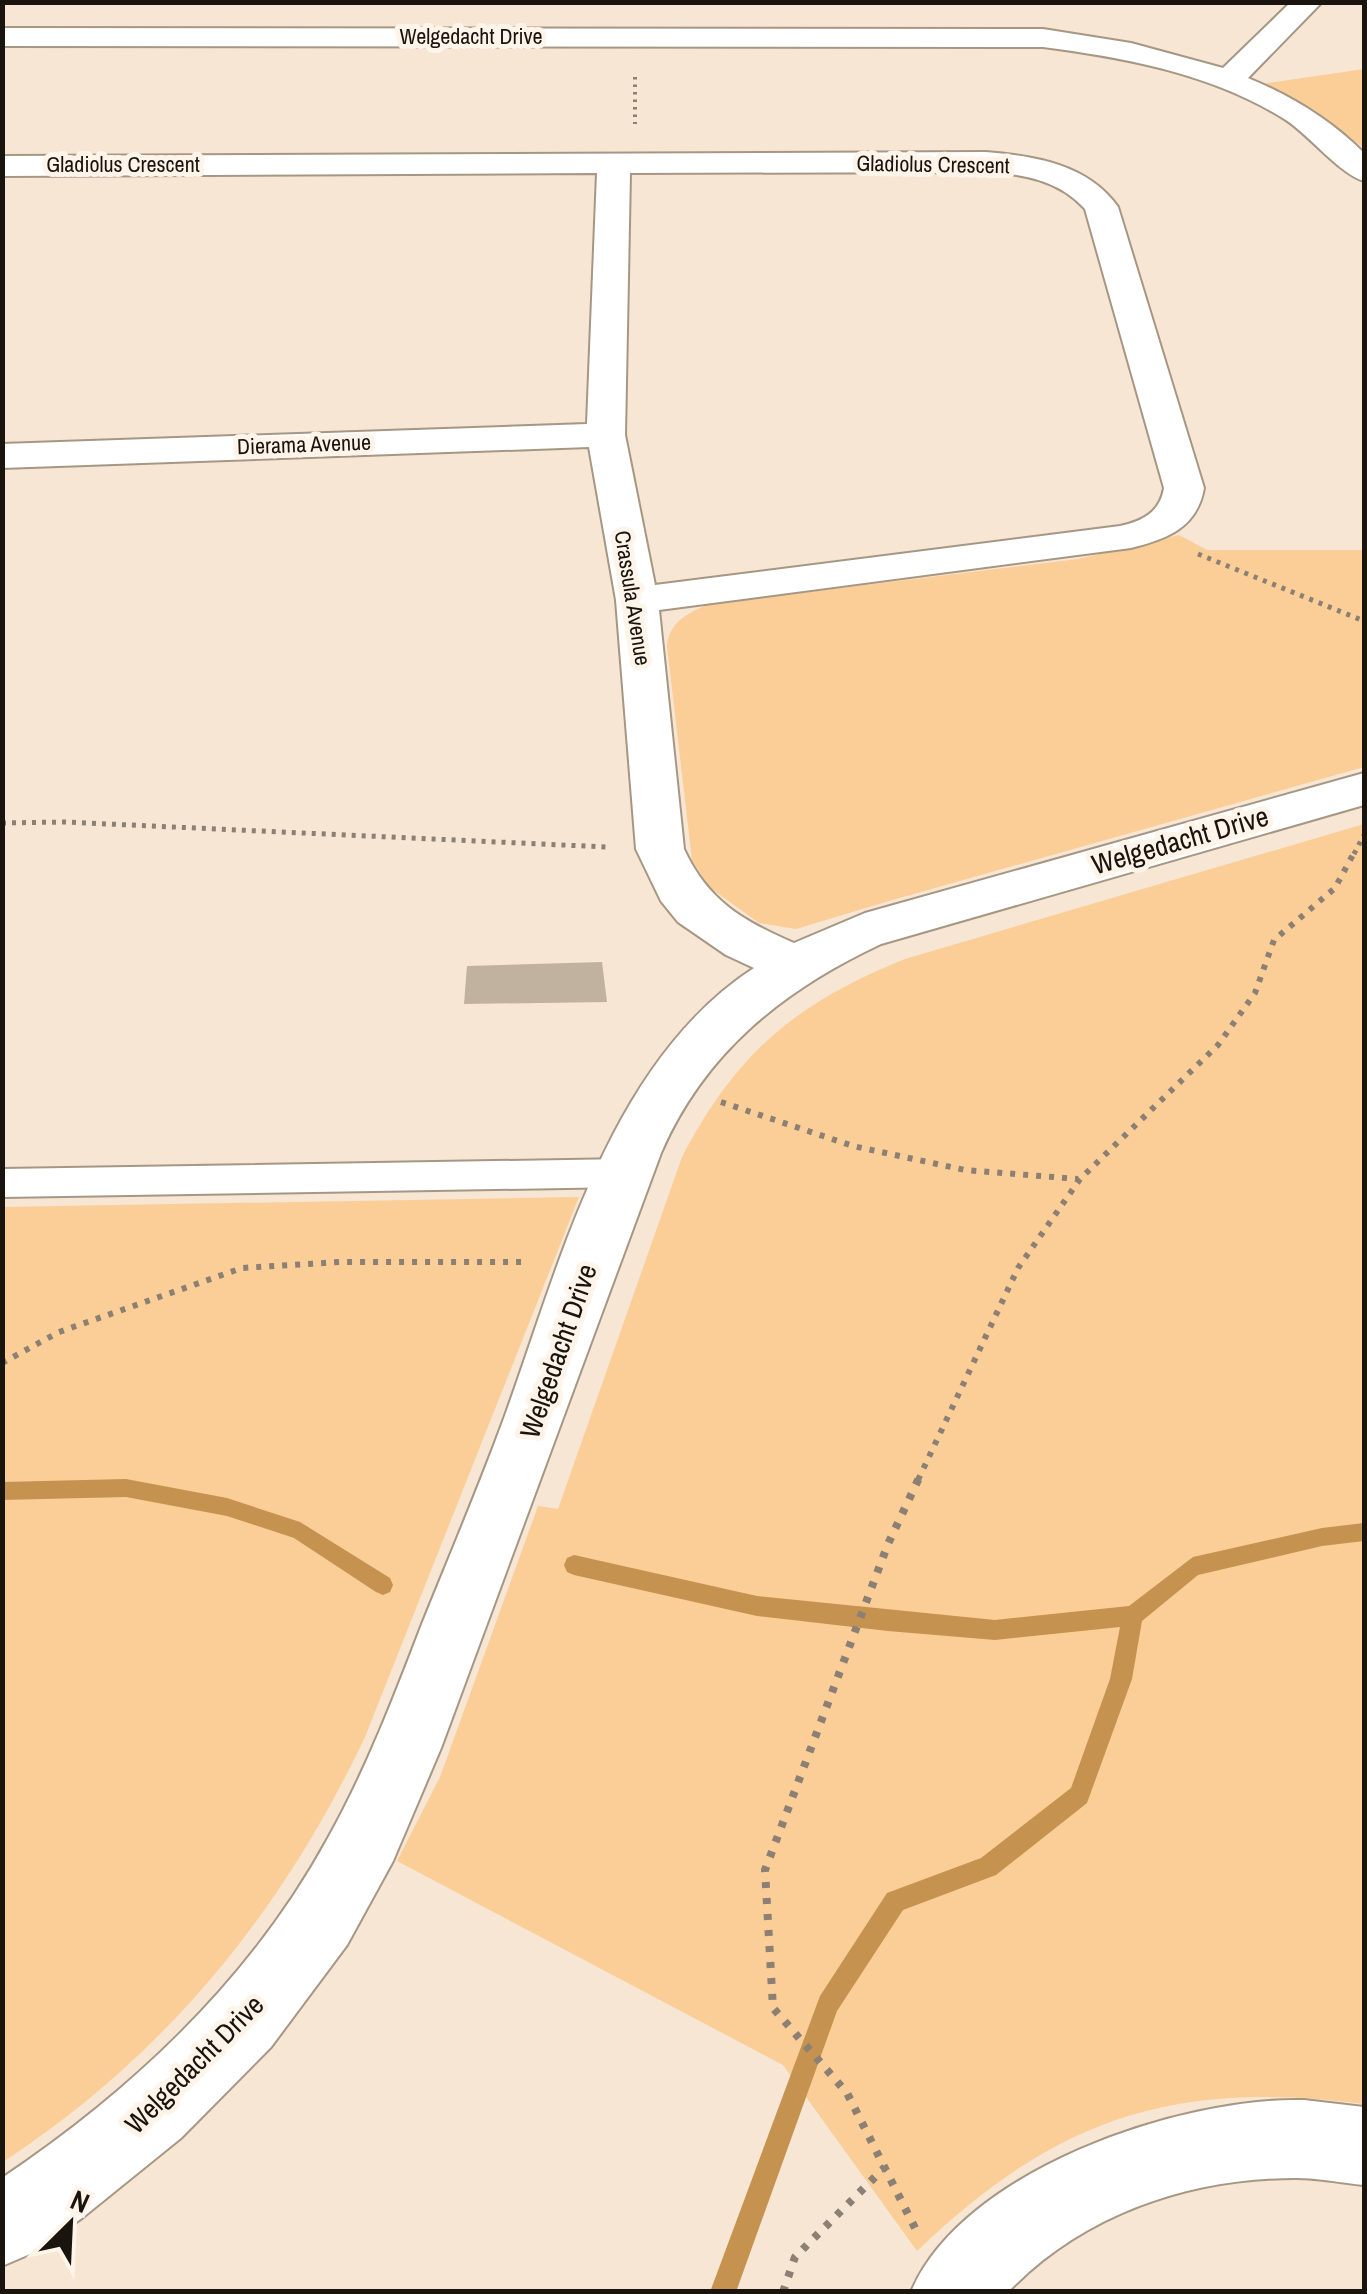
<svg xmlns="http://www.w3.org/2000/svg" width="1367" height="2294" viewBox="0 0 1367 2294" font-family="'Archivo Narrow',sans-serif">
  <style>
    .green { fill: #fbce97 }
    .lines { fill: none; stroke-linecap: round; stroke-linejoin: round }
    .stream { fill: #c5924f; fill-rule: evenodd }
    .building { fill: #c1b2a0 }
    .service-casing { stroke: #a69785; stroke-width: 4 }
    .minor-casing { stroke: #a69785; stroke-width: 4 }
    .path-far3 { stroke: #8c8074; stroke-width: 4; stroke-dasharray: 2.5 5; stroke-linecap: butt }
    .path-far2 { stroke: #8c8074; stroke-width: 5; stroke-dasharray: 4 6; stroke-linecap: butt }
    .path-far1 { stroke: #8c8074; stroke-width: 6; stroke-dasharray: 5 8; stroke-linecap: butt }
    .path { stroke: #8c8074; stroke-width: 8; stroke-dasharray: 6 10; stroke-linecap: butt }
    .service { fill: #fff; fill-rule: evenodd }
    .minor { fill: #fff; fill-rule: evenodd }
    .labels { text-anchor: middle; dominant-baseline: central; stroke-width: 10; stroke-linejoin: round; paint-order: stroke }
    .far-street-label { font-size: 22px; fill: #1a140e; stroke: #fef4e9 }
    .street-label { font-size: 28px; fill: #1a140e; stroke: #fef4e9 }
  </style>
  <rect width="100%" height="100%" fill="#f6e6d3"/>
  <g class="green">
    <path d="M1364 69V148L1314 110 1262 84Z"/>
    <path d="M1179 535 1207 550H1364V767L889 901 796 929 759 923 709 887 692 860 667 646C669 622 689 612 710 604L1078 559Z"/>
    <path d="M1364 824V2104C1174 2079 1055 2118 917 2251L783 2065 397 1861 440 1777 538 1506 558 1509 682 1157C737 1052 796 1003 905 959Z"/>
    <path d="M579 1197 365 1737C282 1912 166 2055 3 2162V1207Z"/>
  </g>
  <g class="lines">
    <g class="stream">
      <path d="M126 1479 227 1498 300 1522 390 1578 393 1585 390 1592 383 1595 376 1592 294 1538 227 1516 126 1497 2 1500V1482Z"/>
      <path d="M1364 1523V1541L1322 1546 1198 1575 1142 1621 1132 1679 1087 1803 996 1875 903 1910 837 2011 736 2292H710L820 1996 887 1893 981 1858 1071 1788 1110 1679 1120 1627 995 1640 888 1631 757 1616 574 1575 567 1572 564 1565 567 1558 574 1555 757 1596 995 1620 1129 1606 1193 1557 1322 1528Z"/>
    </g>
  </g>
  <path class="building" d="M602 962 607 1002 464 1004 467 966Z"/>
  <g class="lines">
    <defs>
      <path id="service" d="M626 1159 639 1163 644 1173 639 1183 626 1187 2 1197V1169Z"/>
      <g id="minor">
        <path d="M1291 2H1322L1248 78C1292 96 1331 120 1364 153V181C1341 175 1309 135 1286 120 1213 74 1127 58 1043 47L2 46V28L1043 29 1131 43 1223 68Z"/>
        <path d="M986 152C1034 156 1088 164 1118 207L1204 488C1197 528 1167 539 1131 548L659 610 684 849C708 901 743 921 794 943L865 913 1364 773V805L881 944C783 990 705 1052 661 1153L441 1748 393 1861 347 1945 271 2047 181 2138 82 2218 30 2254 2 2266V2178C133 2090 252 1978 328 1838 366 1770 394 1697 422 1624 449 1557 478 1489 503 1421 560 1265 608 1063 754 968L726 955 678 922 661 901 636 849 616 600 589 447 2 468V444L587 424 597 173 2 176V156ZM630 173 986 172C1023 174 1059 180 1085 209L1164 488C1160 512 1143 521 1120 526L655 585 625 435Z"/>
        <path d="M1304 2100 1364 2107V2185C1342 2183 1319 2178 1295 2178 1190 2178 1083 2214 1008 2292H911C962 2170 1181 2097 1304 2100Z"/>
      </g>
    </defs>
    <use href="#service" class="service-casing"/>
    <use href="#minor" class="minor-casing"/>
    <path class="path-far3" d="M635 77V124"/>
    <g class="path-far2">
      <path d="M1198 554 1364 621"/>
      <path d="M2 823 65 822 606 847"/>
      <path d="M1354 854 1364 835"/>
    </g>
    <g class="path-far1">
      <path d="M721 1102 853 1146 965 1170 1078 1179"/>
      <path d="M2 1363 59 1332 242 1268 340 1262H527"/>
      <path d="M918 1480 1018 1268 1080 1179 1218 1045 1255 993 1274 940 1335 888 1355 851"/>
    </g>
    <g class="path">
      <path d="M915 2228 847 2093 773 2008 765 1870 888 1544 919 1478"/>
      <path d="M783 2292 795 2257 885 2167"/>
    </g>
    <use href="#service" class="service"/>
    <use href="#minor" class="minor"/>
  </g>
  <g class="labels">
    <g class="far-street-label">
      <text x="471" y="36">Welgedacht Drive</text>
      <text x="123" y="164">Gladiolus Crescent</text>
      <text transform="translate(933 164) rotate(1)">Gladiolus Crescent</text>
      <text transform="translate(304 444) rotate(-2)">Dierama Avenue</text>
      <text transform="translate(633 598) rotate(81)">Crassula Avenue</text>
    </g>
    <g class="street-label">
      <text transform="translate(1180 840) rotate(-16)">Welgedacht Drive</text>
      <text transform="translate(558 1351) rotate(-71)">Welgedacht Drive</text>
      <text transform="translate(194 2064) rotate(-45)">Welgedacht Drive</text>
    </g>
  </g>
  <rect width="1367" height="2294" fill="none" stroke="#1a140e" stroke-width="10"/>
  <g transform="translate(70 2224) rotate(24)" stroke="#fef4e9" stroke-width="8" paint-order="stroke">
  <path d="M0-8L18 38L0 25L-18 38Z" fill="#1a140e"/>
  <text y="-15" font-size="28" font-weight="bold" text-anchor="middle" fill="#1a140e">N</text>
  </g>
</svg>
